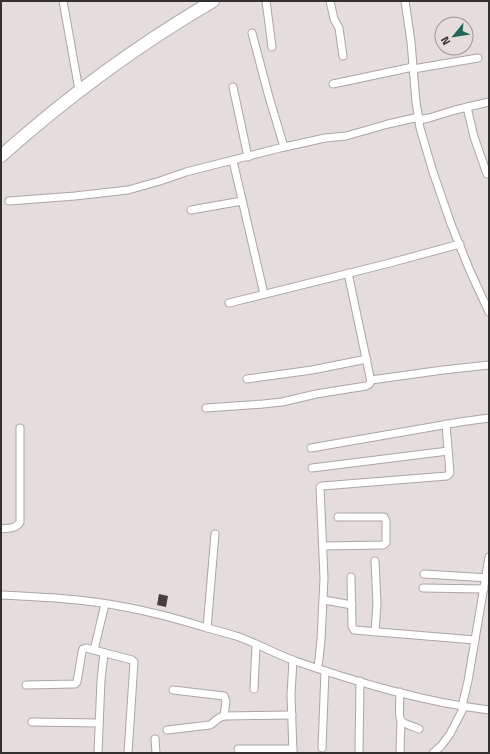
<svg xmlns="http://www.w3.org/2000/svg" width="490" height="754" viewBox="0 0 490 754" font-family="'Titillium Web',sans-serif">
  <style>
    .building { fill: #443e3c }
    .lines { fill: none; stroke-linecap: round; stroke-linejoin: round }
    .street-casing { stroke: #ada5a5; stroke-width: 9 }
    .highway-casing { stroke: #ada5a5; stroke-width: 14 }
    .street { stroke: #fff; stroke-width: 7 }
    .highway { stroke: #fff; stroke-width: 12 }
  </style>
  <rect width="100%" height="100%" fill="#e5dcdc"/>
  <path class="building" d="M159 594 168 596 166 607 157 605Z"/>
  <g class="lines">
    <defs>
      <g id="street">
        <path d="M63 1 79 90"/>
        <path d="M266 1 272 47"/>
        <path d="M330 1 334 19 339 28 343 56"/>
        <path d="M405 1 411 42 416 102 420 128 433 172 451 224 470 271 489 312"/>
        <path d="M252 33 269 97 284 147"/>
        <path d="M413 69 478 58"/>
        <path d="M333 84 413 67"/>
        <path d="M233 87 248 157"/>
        <path d="M467 107 474 137 487 174"/>
        <path d="M419 120 429 118 455 110 489 102"/>
        <path d="M233 161 264 294"/>
        <path d="M9 201 75 196 128 190 160 181 186 172 280 148 325 138 346 136 388 124 419 117"/>
        <path d="M191 210 242 201"/>
        <path d="M229 303 386 264 460 244"/>
        <path d="M247 379 312 370 367 359"/>
        <path d="M371 380 443 370 489 365"/>
        <path d="M206 408 263 404 282 402 316 394 366 386C371 384 371 382 370 377L348 273"/>
        <path d="M311 448 460 422 489 418"/>
        <path d="M312 468 448 451"/>
        <path d="M1 529C8 528 16 529 20 522V428"/>
        <path d="M323 546 383 545 386 543V521L384 517H338"/>
        <path d="M375 561 377 604 375 632"/>
        <path d="M424 574 489 578"/>
        <path d="M351 577 352 626 354 630 475 640"/>
        <path d="M423 588 484 589"/>
        <path d="M1 595C42 597 84 599 125 607 152 612 178 619 204 627 215 630 226 633 236 636 257 643 277 655 298 662 360 683 424 702 489 710"/>
        <path d="M324 600 352 605"/>
        <path d="M207 628 215 534"/>
        <path d="M94 650 105 604"/>
        <path d="M293 660 291 695 293 753"/>
        <path d="M318 668 321 640 324 578 320 487 322 486 447 476 450 473 446 424"/>
        <path d="M26 685 75 684 77 682 82 652 83 649 86 648 132 660 134 662 128 753"/>
        <path d="M254 689 256 645"/>
        <path d="M173 690 224 696 226 701 224 716"/>
        <path d="M400 692C400 699 398 716 401 721 404 724 415 727 419 729"/>
        <path d="M462 706 468 681 489 557"/>
        <path d="M32 722 99 723"/>
        <path d="M167 730 210 725C215 722 218 717 224 716L292 715"/>
        <path d="M155 739 156 753"/>
        <path d="M322 748 325 671"/>
        <path d="M238 749H293"/>
        <path d="M98 753 101 680 104 653"/>
        <path d="M359 753 360 681"/>
        <path d="M400 753 401 720"/>
        <path d="M433 753 441 746 450 734 464 707"/>
      </g>
      <path id="highway" d="M1 156C67 97 136 46 213 1"/>
    </defs>
    <use href="#street" class="street-casing"/>
    <use href="#highway" class="highway-casing"/>
    <use href="#street" class="street"/>
    <use href="#highway" class="highway"/>
  </g>
  <rect width="490" height="754" fill="none" stroke="#333030" stroke-width="4"/>
  <g transform="translate(454 36) rotate(240)"><circle r="19" fill="#e5dcdc" stroke="#9e9797"/>
  <path d="M0-3L7 15L0 10L-7 15Z" fill="#246758"/>
  <text y="-6" font-size="11" font-weight="bold" text-anchor="middle" fill="#333030">N</text>
  </g>
</svg>
